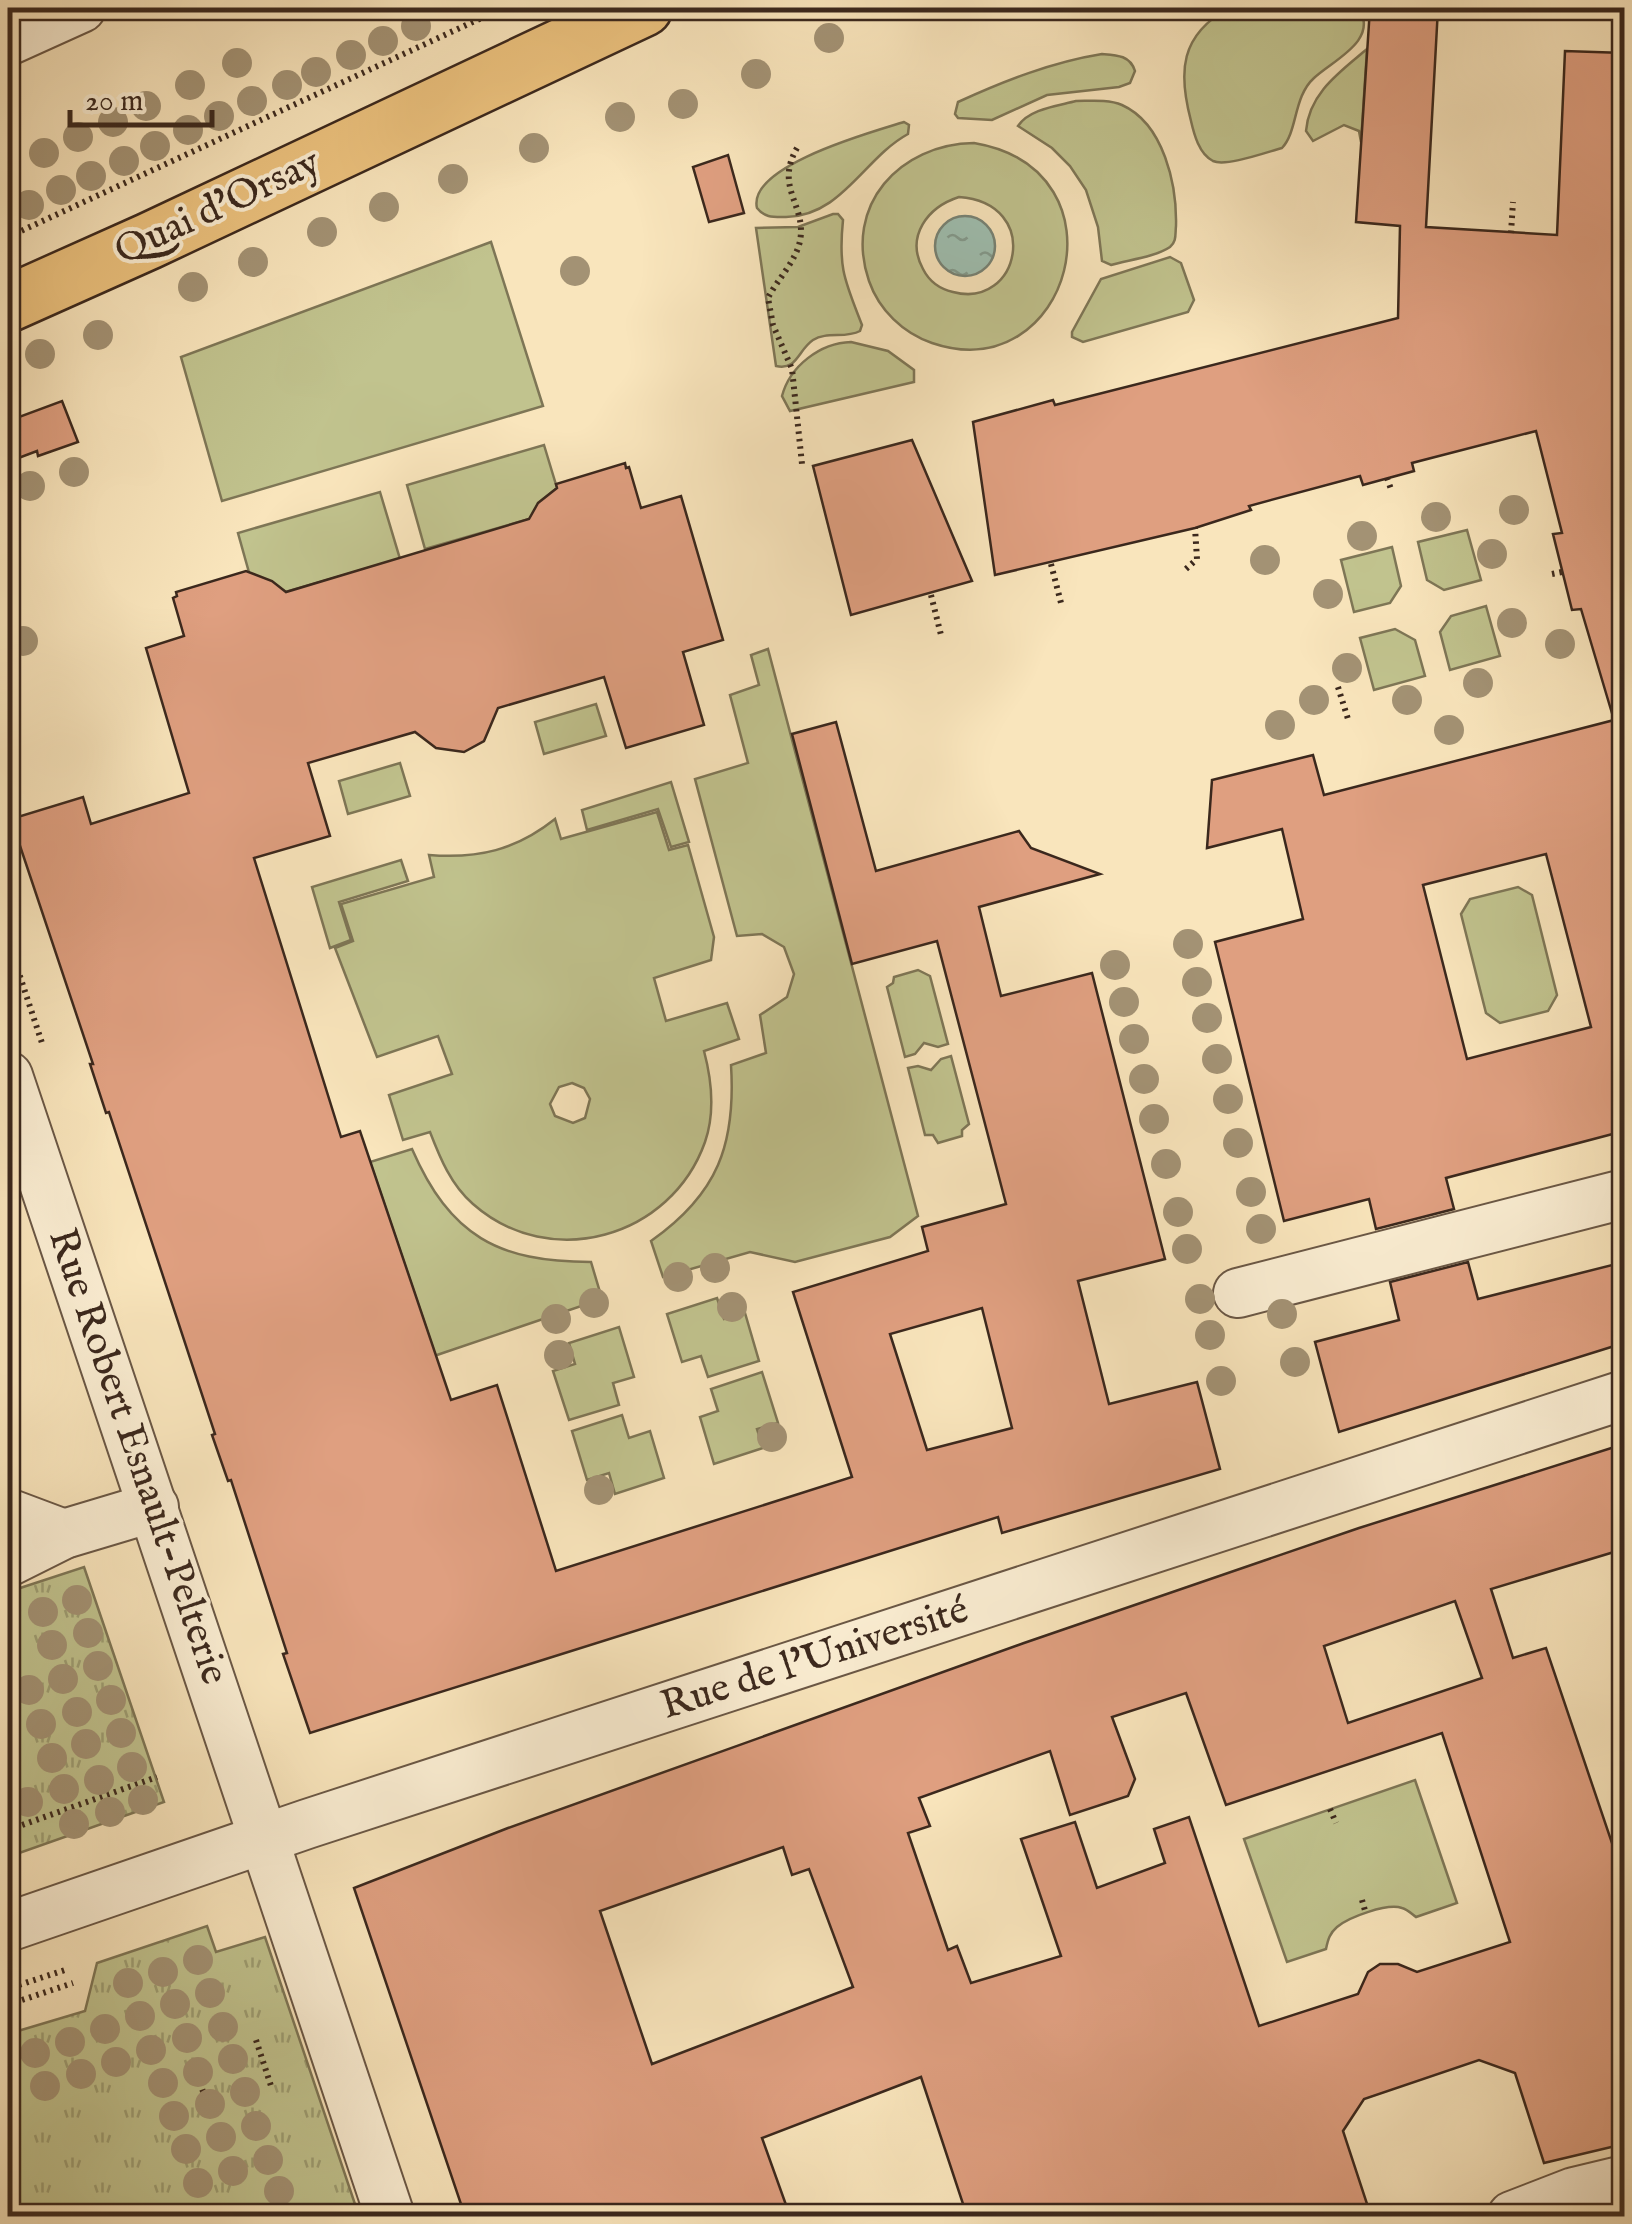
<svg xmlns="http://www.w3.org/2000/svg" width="1632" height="2224" viewBox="0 0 1632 2224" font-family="'IM FELL English',serif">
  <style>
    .green { fill: #c1c38e; stroke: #7e7656; stroke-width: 2.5; fill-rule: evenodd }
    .park { fill: url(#park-tufts); stroke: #7e7656; stroke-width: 2.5 }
    .water { fill: url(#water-ripples); stroke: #768376; stroke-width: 2.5 }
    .building { fill: #df9f80; stroke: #3b281d; stroke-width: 2.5; fill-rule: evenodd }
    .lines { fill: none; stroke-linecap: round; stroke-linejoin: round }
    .minor-casing { stroke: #6a5745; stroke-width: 52 }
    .major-casing { stroke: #3b281d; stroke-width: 60 }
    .path { stroke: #3b281d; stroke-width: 6; stroke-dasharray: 2.5 5; stroke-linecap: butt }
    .minor { stroke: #fbeed3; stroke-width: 48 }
    .major { stroke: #ecc27e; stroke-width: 55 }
    .tree { fill: #a39274 }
    .labels { text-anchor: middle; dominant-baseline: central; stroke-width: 8; stroke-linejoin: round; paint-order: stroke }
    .street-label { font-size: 40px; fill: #3b281d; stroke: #fbeed3 }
  </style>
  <defs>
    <pattern id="park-tufts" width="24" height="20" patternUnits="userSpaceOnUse" patternTransform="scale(2.5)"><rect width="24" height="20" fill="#c1c38e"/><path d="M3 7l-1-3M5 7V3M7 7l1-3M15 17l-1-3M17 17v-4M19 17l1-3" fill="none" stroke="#9e9e73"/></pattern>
    <pattern id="water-ripples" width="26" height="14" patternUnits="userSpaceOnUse" patternTransform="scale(2.5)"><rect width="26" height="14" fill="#9ebfb1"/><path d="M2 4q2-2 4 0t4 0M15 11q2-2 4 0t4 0" fill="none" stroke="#829b8f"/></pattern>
  </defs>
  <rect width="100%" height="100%" fill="#f9e5bc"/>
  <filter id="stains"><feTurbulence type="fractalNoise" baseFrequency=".002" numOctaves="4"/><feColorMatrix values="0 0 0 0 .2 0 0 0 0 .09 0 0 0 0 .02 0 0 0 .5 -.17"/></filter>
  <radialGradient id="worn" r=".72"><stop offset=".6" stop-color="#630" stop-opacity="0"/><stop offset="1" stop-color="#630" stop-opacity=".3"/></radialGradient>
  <g class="green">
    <path d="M1229 8H1359C1379 41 1333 60 1314 78 1293 97 1298 131 1282 148 1267 152 1226 167 1213 161 1199 154 1194 134 1191 121 1178 72 1180 35 1229 8Z"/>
    <path d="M1367 49 1361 142 1359 131 1344 125 1313 141 1306 131C1309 93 1340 72 1367 49Z"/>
    <path d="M1102 54C1116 55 1130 55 1135 71L1130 83 1119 87 1047 95 992 120 958 118 955 114 958 102C1004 81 1052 62 1102 54Z"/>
    <path d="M1076 101C1090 101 1108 99 1122 105 1164 124 1177 185 1176 226 1175 234 1177 241 1170 247 1155 257 1128 260 1111 265L1102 261 1098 227 1086 190 1070 166 1052 148 1018 126C1029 109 1057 106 1076 101Z"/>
    <path d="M904 122 909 125 908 134C864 158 842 216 786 217 773 217 765 218 757 208 747 166 872 132 904 122Z"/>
    <path d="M974 143C1132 170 1070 390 932 343 903 333 879 310 869 281 843 205 900 144 974 143ZM959 197C1043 203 1020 310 953 292 940 289 929 281 923 269 905 236 928 207 959 197Z"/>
    <path d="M833 214H838L843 220C838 269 845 281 862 325L860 331C845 339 827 331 813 340 798 350 797 371 776 366L756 228 798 227Z"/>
    <path d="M491 242 543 406 222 501 181 357Z"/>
    <path d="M1170 257 1181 263 1194 300 1188 312 1083 342 1072 337V332L1101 279Z"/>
    <path d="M851 342 888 351 914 370V382L790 411 782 396C790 366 820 343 851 342Z"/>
    <path d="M544 445 557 488 538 503 536 517 425 549 407 485Z"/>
    <path d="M380 492 400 559 282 593 250 576 238 533Z"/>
    <path d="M1467 530 1481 580 1444 590 1427 580 1418 542Z"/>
    <path d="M1392 547 1401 586 1390 603 1354 612 1341 560Z"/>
    <path d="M1486 606 1500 656 1450 670 1440 632 1451 616Z"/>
    <path d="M1395 629 1415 640 1425 676 1374 690 1360 638Z"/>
    <path d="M768 649 918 1216 890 1237 795 1262 750 1252 663 1277 651 1241C718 1194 736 1144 731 1065L766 1053 760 1015 787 997 794 974 784 947 762 934 737 936 695 779 748 763 730 695 759 685 751 655Z"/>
    <path d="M596 704 606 736 544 754 535 722Z"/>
    <path d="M400 763 410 796 348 814 339 781Z"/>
    <path d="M671 782 689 842 671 847 658 809 587 830 582 810Z"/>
    <path d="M657 812 669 850 688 845 714 937 711 960 654 978 666 1021 727 1003 739 1039 704 1051C712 1081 715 1113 705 1142 671 1238 550 1272 473 1204 451 1185 440 1158 430 1132L403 1140 389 1095 452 1074 438 1036 377 1057 335 948 353 941 341 904 434 877 429 855C478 859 516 850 555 819L561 839ZM572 1083 584 1088 590 1099 585 1118 573 1123 555 1116 550 1104 559 1087Z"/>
    <path d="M401 860 408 881 339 902 351 940 330 948 312 887Z"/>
    <path d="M1518 887 1532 895 1557 995 1548 1011 1500 1023 1486 1013 1461 914 1470 899Z"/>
    <path d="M918 970 930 976 948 1044 938 1047 924 1043 915 1054 905 1057 887 987 893 983 894 977Z"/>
    <path d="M951 1056 969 1124 962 1130V1136L938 1143 933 1135H925L908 1068 918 1066 931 1070 941 1059Z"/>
    <path d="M412 1149C450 1236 498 1262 591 1262L602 1299 431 1357 433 1348 370 1162Z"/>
    <path d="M717 1298 724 1319 745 1313 759 1361 708 1377 701 1356 682 1362 667 1314Z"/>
    <path d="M619 1327 634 1377 613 1383 619 1405 569 1420 553 1371 575 1364 569 1343Z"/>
    <path d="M762 1372 778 1423 757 1429 763 1448 714 1464 700 1417 718 1411 711 1389Z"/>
    <path d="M622 1415 629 1438 650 1431 664 1478 615 1494 609 1473 587 1480 572 1431Z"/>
    <path d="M1415 1780 1457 1903 1416 1917C1412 1914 1407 1909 1402 1908 1387 1903 1349 1917 1337 1927 1330 1933 1328 1939 1326 1949L1287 1962 1244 1839Z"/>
  </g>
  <g class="park">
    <path d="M84 1567 164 1802 8 1857V1592Z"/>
    <path d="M207 1926 216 1952 265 1937 359 2216H8V2034L85 2011 97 1963Z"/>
  </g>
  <circle class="water" cx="965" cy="246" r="30"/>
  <g class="building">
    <path d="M1370 8H1438L1426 227 1557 235 1565 51 1624 53V1131L1446 1178 1454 1209 1376 1229 1369 1199 1284 1221 1215 942 1303 919 1282 829 1207 848 1212 780 1313 755 1324 795 1614 720 1581 609 1572 610 1553 534 1562 533 1536 431 1412 463 1414 471 1363 485 1360 476 1249 506 1251 510 1195 528 995 575 973 422 1053 400 1055 405 1398 318 1400 226 1356 222ZM1546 854 1591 1027 1467 1059 1423 885Z"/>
    <path d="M728 155 744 213 709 222 693 167Z"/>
    <path d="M62 401 78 442 38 456 37 451 8 462V421Z"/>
    <path d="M912 440 972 581 851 615 813 466Z"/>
    <path d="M625 463 626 468 629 467 641 508 681 496 723 640 683 652 704 725 626 748 604 677 498 708 484 741 464 752 436 748 415 732 308 763 330 836 254 858 341 1137 360 1131 451 1400 497 1385 556 1571 852 1477 793 1292 928 1251 922 1227 1006 1204 937 941 852 964 792 734 836 722 876 871 1019 831 1031 848 1100 874 979 907 1001 996 1092 973 1165 1259 1078 1281 1109 1404 1197 1382 1220 1469 1002 1533 998 1517 310 1733 283 1654 287 1653 231 1480 228 1481 212 1435 215 1434 109 1112 106 1113 90 1064H93L11 819 83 797 91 824 189 793 146 648 184 636 173 598 177 596 176 592 246 571 272 581 286 592 529 519 538 503 557 488 556 484ZM982 1308 1012 1428 927 1450 890 1334Z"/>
    <path d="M1468 1262 1478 1299 1624 1262V1343L1339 1432 1315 1342 1399 1320 1390 1282Z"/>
    <path d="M1624 1444V1549L1491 1589 1513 1658 1546 1648 1616 1855 1624 1852V2144L1544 2163 1515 2073 1479 2060 1364 2099 1343 2131 1371 2216H967L921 2077 762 2138 790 2216H465L354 1888 508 1828 1024 1643 1359 1528ZM1455 1601 1482 1678 1348 1723 1324 1646ZM1186 1693 1226 1805 1442 1733 1510 1942 1417 1972 1398 1964H1380L1368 1972 1358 1994 1259 2026 1189 1817 1154 1829 1165 1863 1097 1888 1075 1822 1021 1839 1061 1956 971 1983 957 1946 948 1950 908 1833 930 1826 919 1798 1050 1751 1070 1815 1128 1796 1135 1779 1112 1717ZM783 1847 792 1875 809 1869 853 1987 652 2064 600 1911Z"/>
  </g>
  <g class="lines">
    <defs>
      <g id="minor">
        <path d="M8 41 81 8"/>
        <path d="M8 1076 390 2216"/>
        <path d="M1238 1293 1624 1194"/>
        <path d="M8 1513 64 1534"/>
        <path d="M8 1562 64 1534 154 1507"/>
        <path d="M8 1927 307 1824 1624 1395"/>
        <path d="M1512 2216 1574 2192 1624 2180"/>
      </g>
      <path id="major" d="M8 304 149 241 644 8"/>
    </defs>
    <use href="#minor" class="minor-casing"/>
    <use href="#major" class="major-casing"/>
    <g class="path">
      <path d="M797 148C774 188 807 205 800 241 796 261 777 280 768 298L773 325 792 369 802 464"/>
      <path d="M1511 233 1513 202"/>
      <path d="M8 237 503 8"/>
      <path d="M1387 478 1392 492"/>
      <path d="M1051 564 1061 603"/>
      <path d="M1186 569 1197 559 1195 528"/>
      <path d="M1552 574 1562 572"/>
      <path d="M931 595 941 635"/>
      <path d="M1338 687 1348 719"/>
      <path d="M8 940 42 1043"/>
      <path d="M1330 1809 1336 1823"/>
      <path d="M8 1830 157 1777"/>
      <path d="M1362 1900 1366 1914"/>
      <path d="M19 1985 68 1969"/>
      <path d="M22 2000 73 1983"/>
      <path d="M256 2040 272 2089"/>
      <path d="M193 2061 209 2110"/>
    </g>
    <use href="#minor" class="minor"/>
    <use href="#major" class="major"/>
  </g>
  <g class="tree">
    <circle cx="416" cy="26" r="15"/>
    <circle cx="829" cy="38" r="15"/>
    <circle cx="383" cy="41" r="15"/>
    <circle cx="351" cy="55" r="15"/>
    <circle cx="237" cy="63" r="15"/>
    <circle cx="316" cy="72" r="15"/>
    <circle cx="756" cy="74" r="15"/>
    <circle cx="190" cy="85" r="15"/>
    <circle cx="287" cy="85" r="15"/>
    <circle cx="252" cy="101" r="15"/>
    <circle cx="683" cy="104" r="15"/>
    <circle cx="146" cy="106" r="15"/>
    <circle cx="219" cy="116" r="15"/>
    <circle cx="620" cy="117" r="15"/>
    <circle cx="113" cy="122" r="15"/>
    <circle cx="188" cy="130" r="15"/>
    <circle cx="78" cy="137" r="15"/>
    <circle cx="155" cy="146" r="15"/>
    <circle cx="534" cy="148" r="15"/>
    <circle cx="44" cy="153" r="15"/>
    <circle cx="124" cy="161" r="15"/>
    <circle cx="91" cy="176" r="15"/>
    <circle cx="453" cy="179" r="15"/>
    <circle cx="61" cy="190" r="15"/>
    <circle cx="29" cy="205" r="15"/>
    <circle cx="384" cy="207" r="15"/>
    <circle cx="322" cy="232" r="15"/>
    <circle cx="253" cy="262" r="15"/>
    <circle cx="575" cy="271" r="15"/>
    <circle cx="193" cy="287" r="15"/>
    <circle cx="98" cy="335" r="15"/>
    <circle cx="40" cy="354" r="15"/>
    <circle cx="74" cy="472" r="15"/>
    <circle cx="30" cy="486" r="15"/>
    <circle cx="1514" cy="510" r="15"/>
    <circle cx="1436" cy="517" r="15"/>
    <circle cx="1362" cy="536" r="15"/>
    <circle cx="1492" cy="554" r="15"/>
    <circle cx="1265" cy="560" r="15"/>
    <circle cx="1328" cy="594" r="15"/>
    <circle cx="1512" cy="623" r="15"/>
    <circle cx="23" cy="641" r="15"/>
    <circle cx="1560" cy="644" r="15"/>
    <circle cx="1347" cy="668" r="15"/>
    <circle cx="1478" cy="683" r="15"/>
    <circle cx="1314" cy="700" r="15"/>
    <circle cx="1407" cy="700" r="15"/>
    <circle cx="1280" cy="725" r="15"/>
    <circle cx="1449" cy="730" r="15"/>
    <circle cx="1188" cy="944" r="15"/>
    <circle cx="1115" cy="965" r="15"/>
    <circle cx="1197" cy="982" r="15"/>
    <circle cx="1124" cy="1002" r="15"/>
    <circle cx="1207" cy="1018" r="15"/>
    <circle cx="1134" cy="1039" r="15"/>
    <circle cx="1217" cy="1059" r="15"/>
    <circle cx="1144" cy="1079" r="15"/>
    <circle cx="1228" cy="1099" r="15"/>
    <circle cx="1154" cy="1119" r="15"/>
    <circle cx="1238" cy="1143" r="15"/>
    <circle cx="1166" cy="1164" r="15"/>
    <circle cx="1251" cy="1192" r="15"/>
    <circle cx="1178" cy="1212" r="15"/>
    <circle cx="1261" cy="1229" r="15"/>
    <circle cx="1187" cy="1249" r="15"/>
    <circle cx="715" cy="1268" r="15"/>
    <circle cx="678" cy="1277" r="15"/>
    <circle cx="1200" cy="1299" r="15"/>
    <circle cx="594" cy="1303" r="15"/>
    <circle cx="732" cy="1307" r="15"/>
    <circle cx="1282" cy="1314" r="15"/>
    <circle cx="556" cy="1319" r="15"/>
    <circle cx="1210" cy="1335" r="15"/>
    <circle cx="559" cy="1355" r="15"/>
    <circle cx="1295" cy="1362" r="15"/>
    <circle cx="1221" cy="1381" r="15"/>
    <circle cx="772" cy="1437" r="15"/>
    <circle cx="599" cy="1490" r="15"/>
    <circle cx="77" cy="1600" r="15"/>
    <circle cx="43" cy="1612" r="15"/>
    <circle cx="88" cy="1633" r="15"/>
    <circle cx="52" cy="1645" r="15"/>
    <circle cx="98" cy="1666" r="15"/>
    <circle cx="63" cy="1679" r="15"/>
    <circle cx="29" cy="1690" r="15"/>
    <circle cx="111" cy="1700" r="15"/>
    <circle cx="77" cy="1712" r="15"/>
    <circle cx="41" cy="1724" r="15"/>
    <circle cx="121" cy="1733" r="15"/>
    <circle cx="86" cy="1744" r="15"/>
    <circle cx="52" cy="1758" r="15"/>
    <circle cx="132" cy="1767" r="15"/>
    <circle cx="99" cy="1780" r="15"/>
    <circle cx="64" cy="1789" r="15"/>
    <circle cx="143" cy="1800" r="15"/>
    <circle cx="28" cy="1802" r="15"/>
    <circle cx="110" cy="1812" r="15"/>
    <circle cx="74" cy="1824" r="15"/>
    <circle cx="198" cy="1960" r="15"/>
    <circle cx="163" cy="1972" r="15"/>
    <circle cx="128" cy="1983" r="15"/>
    <circle cx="210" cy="1993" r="15"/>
    <circle cx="175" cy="2004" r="15"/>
    <circle cx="140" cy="2016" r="15"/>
    <circle cx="223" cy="2027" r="15"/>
    <circle cx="105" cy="2029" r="15"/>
    <circle cx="187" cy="2038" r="15"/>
    <circle cx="70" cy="2042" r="15"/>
    <circle cx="151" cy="2050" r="15"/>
    <circle cx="35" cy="2053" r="15"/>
    <circle cx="233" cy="2059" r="15"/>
    <circle cx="116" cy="2062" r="15"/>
    <circle cx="198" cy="2072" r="15"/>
    <circle cx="81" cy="2074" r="15"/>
    <circle cx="163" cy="2083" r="15"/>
    <circle cx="45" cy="2086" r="15"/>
    <circle cx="245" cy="2092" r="15"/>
    <circle cx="210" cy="2104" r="15"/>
    <circle cx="174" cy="2116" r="15"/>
    <circle cx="256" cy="2126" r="15"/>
    <circle cx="221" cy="2137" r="15"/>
    <circle cx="186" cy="2149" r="15"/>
    <circle cx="268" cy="2160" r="15"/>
    <circle cx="233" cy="2171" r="15"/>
    <circle cx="198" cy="2183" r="15"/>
    <circle cx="279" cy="2191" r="15"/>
  </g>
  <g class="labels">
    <g class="street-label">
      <text transform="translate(218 208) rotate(-25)">Quai d'Orsay</text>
      <text transform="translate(137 1457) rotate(71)">Rue Robert Esnault-Pelterie</text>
      <text transform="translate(815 1659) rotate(-18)">Rue de l'Université</text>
    </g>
  </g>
  <rect width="1632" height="2224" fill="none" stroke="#f9e5bc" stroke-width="40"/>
  <rect x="10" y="10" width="1612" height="2204" fill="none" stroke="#3b281d" stroke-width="5"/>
  <rect x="20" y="20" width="1592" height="2184" fill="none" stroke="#3b281d" stroke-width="2.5"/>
  <path d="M70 110v15h142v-15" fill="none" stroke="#3b281d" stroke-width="5"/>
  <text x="85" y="110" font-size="30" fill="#3b281d" stroke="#fbeed3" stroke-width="8" paint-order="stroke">20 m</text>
  <rect width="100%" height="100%" filter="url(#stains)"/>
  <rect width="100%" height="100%" fill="url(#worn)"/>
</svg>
